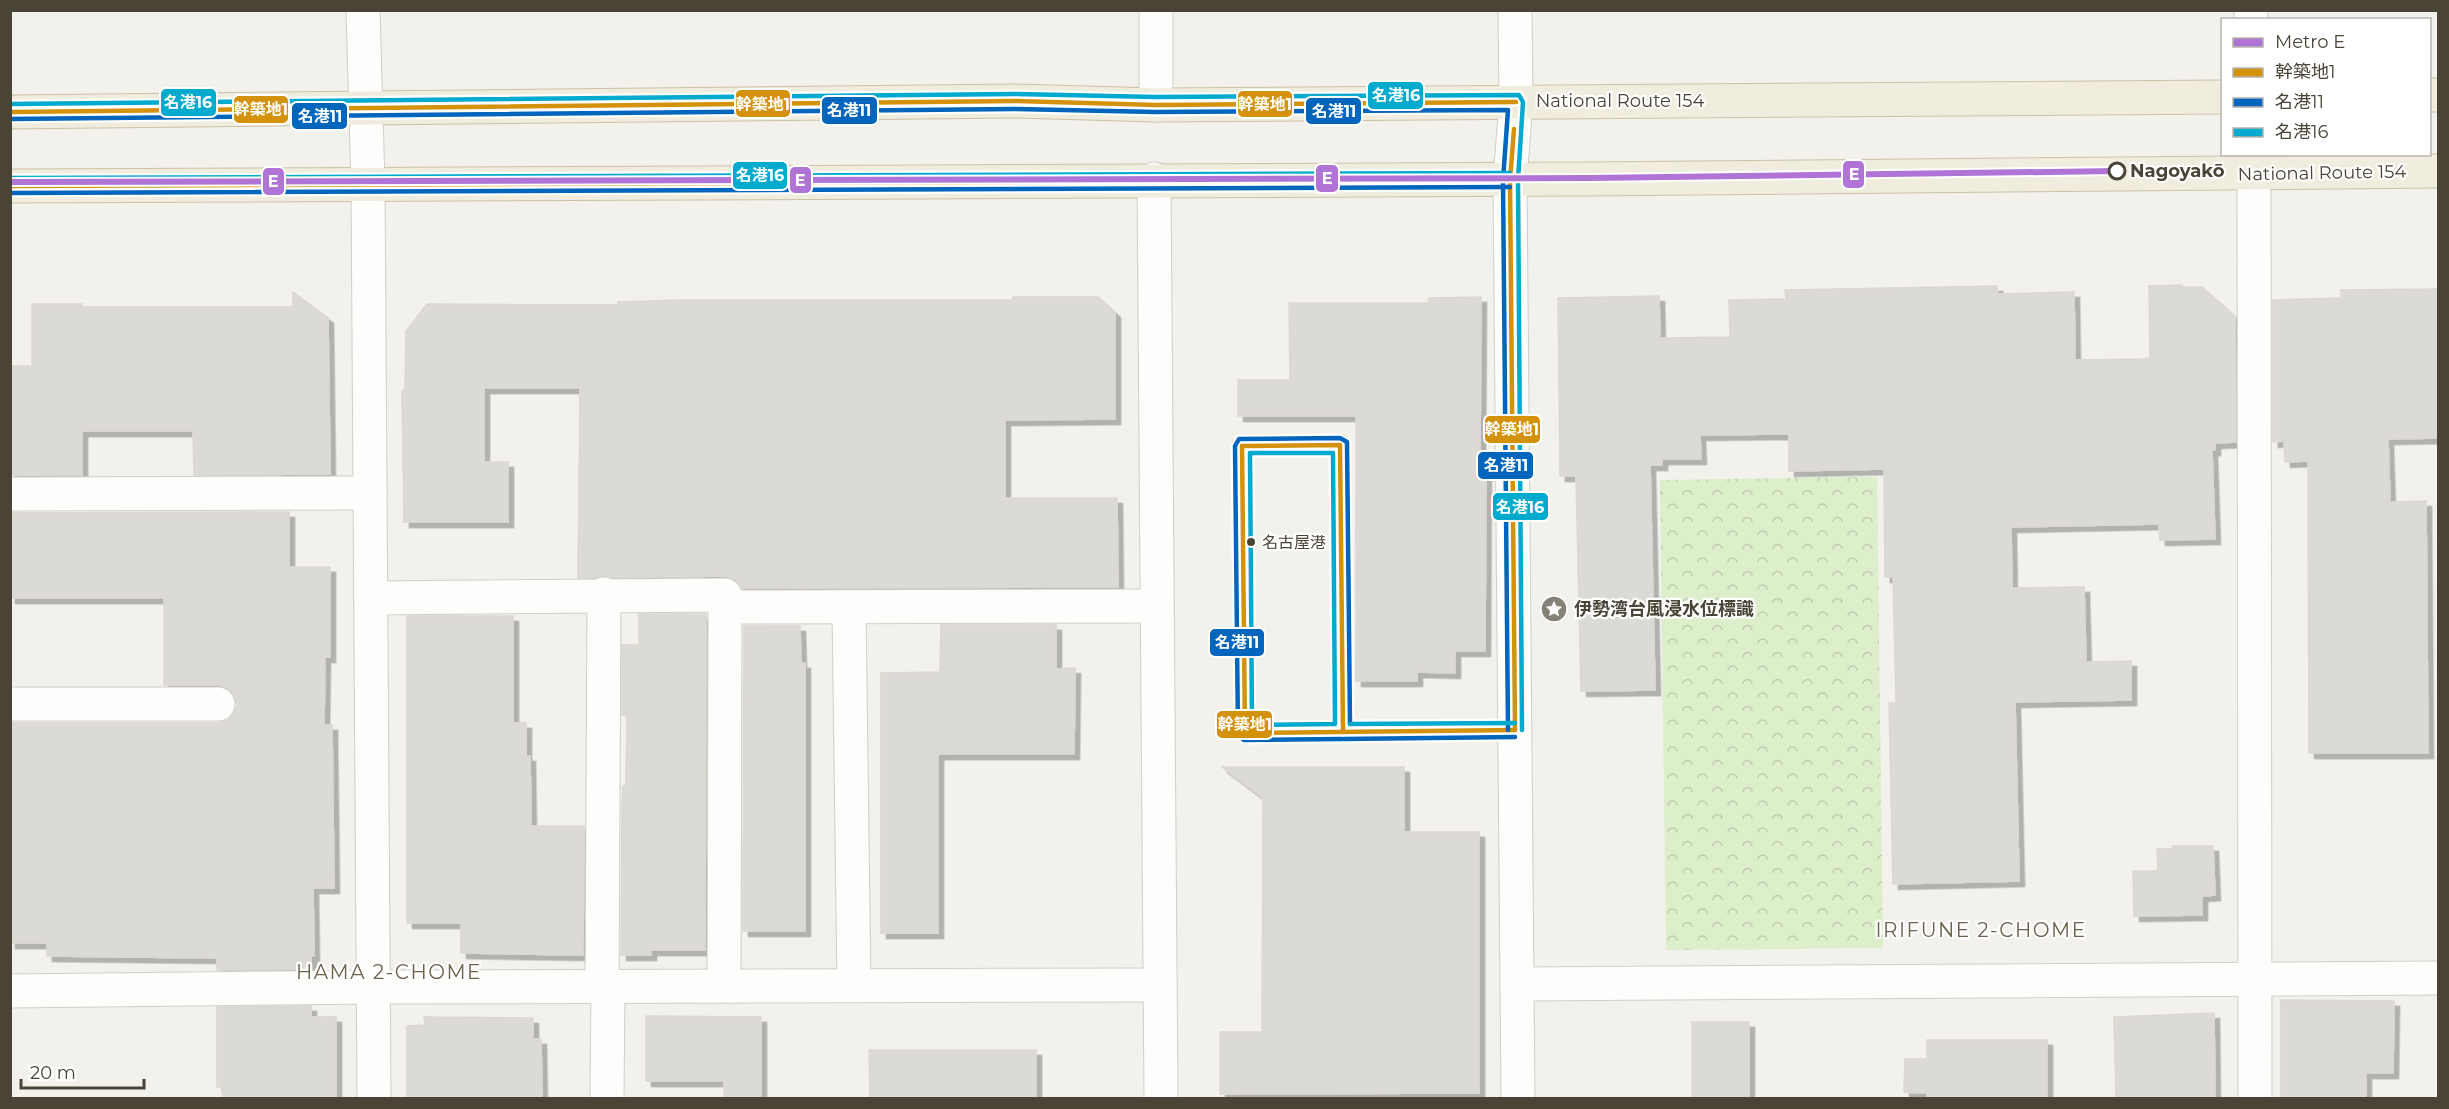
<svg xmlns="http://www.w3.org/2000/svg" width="2449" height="1109" viewBox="0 0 2449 1109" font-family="Montserrat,'Noto Sans JP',sans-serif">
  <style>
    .forest { fill: url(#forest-crowns) }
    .building { fill: #dcdad4; stroke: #dbd8d1; stroke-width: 1.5; filter: url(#shadow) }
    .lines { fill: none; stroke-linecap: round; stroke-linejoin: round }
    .service-casing { stroke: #d0cec9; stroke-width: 22 }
    .minor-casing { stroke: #d0cec9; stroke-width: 35 }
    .tertiary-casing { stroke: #d0cec9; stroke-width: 35 }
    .trunk-casing { stroke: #ccc1a6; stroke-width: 35 }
    .service { stroke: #fdfdfc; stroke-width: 20 }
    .minor { stroke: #fdfdfc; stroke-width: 33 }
    .tertiary { stroke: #fdfdfc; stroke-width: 33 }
    .trunk { stroke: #f0ecde; stroke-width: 33 }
    .bus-1-casing { stroke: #fff; stroke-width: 9 }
    .bus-2-casing { stroke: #fff; stroke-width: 9 }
    .bus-3-casing { stroke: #fff; stroke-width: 9 }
    .bus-1 { stroke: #d4920b; stroke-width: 4.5 }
    .bus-2 { stroke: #0065bd; stroke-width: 4.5 }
    .bus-3 { stroke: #00a9ce; stroke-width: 4.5 }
    .metro-1-casing { stroke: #fff; stroke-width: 10 }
    .metro-1 { stroke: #b074d6; stroke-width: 6 }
    .stop-dot { fill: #fff; stroke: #494436; stroke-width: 3 }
    .bus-dot { fill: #494436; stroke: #fff; stroke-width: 2 }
    .labels { text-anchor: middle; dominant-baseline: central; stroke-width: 4.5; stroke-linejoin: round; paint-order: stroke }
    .bus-label { font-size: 16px; fill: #494436; stroke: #fff; text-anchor: start }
    .street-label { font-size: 18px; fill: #494436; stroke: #fff }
    .stop-label { font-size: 18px; font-weight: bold; fill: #494436; stroke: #fff; text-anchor: start }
    .poi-label { font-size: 18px; font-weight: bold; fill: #494436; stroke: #fff; text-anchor: start }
    .neighbourhood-label { font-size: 20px; letter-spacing: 1.5px; fill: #6d634d; stroke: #fff }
    .line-badge { stroke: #fff; stroke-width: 2 }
    .badge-label { font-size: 16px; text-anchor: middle; font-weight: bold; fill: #fff }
  </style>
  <defs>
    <pattern id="forest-crowns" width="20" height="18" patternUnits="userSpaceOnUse" patternTransform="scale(1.5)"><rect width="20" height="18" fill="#ddeeca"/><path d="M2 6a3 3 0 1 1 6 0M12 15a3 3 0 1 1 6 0" fill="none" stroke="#bfcdae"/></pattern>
    <filter id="shadow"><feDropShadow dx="5.5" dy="5.5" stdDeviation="0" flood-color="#0004"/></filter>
  </defs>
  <rect width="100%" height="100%" fill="#f2f1ec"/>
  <path class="forest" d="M1877 477 1883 948 1666 950 1660 480Z"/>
  <g class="building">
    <path d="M2182 285V287H2202L2235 316 2236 442 2215 443V450H2212L2215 539 2160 540 2159 524 2011 527 2012 588 2084 587 2086 662 2131 661V700L2015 702 2019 881 1893 884 1889 703H1896L1893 577H1885L1884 469 1789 471V434L1700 435 1701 459H1662V465H1650L1655 690 1581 691 1576 476H1560L1558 298 1659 296 1660 338 1730 337 1729 300 1786 299 1785 290 1997 286 1998 294 2074 292 2075 360 2142 359 2150 358 2149 286Z"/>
    <path d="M2439 289V438L2388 439 2390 502 2426 501 2428 753H2309L2308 461 2285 462 2284 441 2273 442V300L2341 298V290Z"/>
    <path d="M293 292 328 318 330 474 194 475 193 431H82V475H10V366H32V304H82V307H293Z"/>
    <path d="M1013 297H1098L1115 312V419L1005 420V498H1117L1118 587 742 588 735 579 725 576 578 578 580 388H484V462H508V522H404L402 390H405L406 331 427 304 618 305V302L681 300H1013Z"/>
    <path d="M1481 297 1480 457H1486L1485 651H1455V673L1417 672V681H1356V416H1238V380H1290L1289 303H1429V298Z"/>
    <path d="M289 512V567H330V657H325L324 725H332L334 888H313L314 956H311V969L217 970V958L47 956V943H10V723H218L228 720 234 713 237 705 234 694 227 688 219 685H164V598H10V513Z"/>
    <path d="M639 614H706L705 950H651V955H621L622 804 623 786H626L627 716 622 715V645H639Z"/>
    <path d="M407 616H513V723H526V756H530L531 826H584L583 955 461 953V923H407Z"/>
    <path d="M941 625H1056V669L1075 668 1074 754H938V933H881V673L940 672Z"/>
    <path d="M744 626H800L801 663H805V931H743Z"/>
    <path d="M1222 767H1404V832H1479V1093L1220 1094V1032H1262L1263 798Z"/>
    <path d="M2173 846H2213L2215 895 2202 896V915L2134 916 2133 871H2158L2157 849H2174Z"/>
    <path d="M2281 1000 2394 1001 2393 1073H2366V1098H2281Z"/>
    <path d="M311 1006V1017H336V1098H223V1087H217V1007Z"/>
    <path d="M2214 1013 2215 1098H2116L2114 1017Z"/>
    <path d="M646 1016 761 1017V1098H724V1081H646Z"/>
    <path d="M424 1017 533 1018V1039H541L542 1098H407V1026L425 1025Z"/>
    <rect x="1692" y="1022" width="57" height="76"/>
    <path d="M1927 1040H2047V1098H1927V1093L1904 1092 1905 1059H1927Z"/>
    <path d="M869 1050H1036V1098H870Z"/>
  </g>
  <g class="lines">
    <defs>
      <path id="service" d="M1343 732 1340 445 1242 446 1245 733 1515 730"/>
      <g id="minor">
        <path d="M363 10 368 184 374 1098"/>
        <path d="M1156 10V105"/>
        <path d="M1515 10 1516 102 1510 180 1518 1098"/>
        <path d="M2251 10V20"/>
        <path d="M2254 174 2255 1098"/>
        <path d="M1154 179 1161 1098"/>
        <path d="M10 494 370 493"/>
        <path d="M371 598 725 595V607L1157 606"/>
        <path d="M849 608 854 985"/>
        <path d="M10 704H218"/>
        <path d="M1517 984 2438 978"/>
        <path d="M602 986 604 594"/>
        <path d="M724 986 725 607"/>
        <path d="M607 1098 608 986"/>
      </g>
      <path id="tertiary" d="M10 991 373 987 1160 985"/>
      <g id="trunk">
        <path d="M2430 95H2438"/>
        <path d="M10 112 1015 101 1156 105 2222 97"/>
        <path d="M10 186 1587 179 2438 171"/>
      </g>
    </defs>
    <use href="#service" class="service-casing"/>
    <use href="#minor" class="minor-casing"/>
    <use href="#tertiary" class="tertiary-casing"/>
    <use href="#trunk" class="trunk-casing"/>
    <use href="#service" class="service"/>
    <use href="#minor" class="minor"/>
    <use href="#tertiary" class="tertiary"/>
    <use href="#trunk" class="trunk"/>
    <defs>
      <g id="bus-1">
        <path d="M10 112 1015 101 1156 105 1516 102"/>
        <path d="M1514 129 1510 180 1515 730"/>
        <path d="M10 186 1510 180"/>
        <path d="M1242 446 1245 733 1515 730"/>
        <path d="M1242 446 1340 445 1343 732"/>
      </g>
      <g id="bus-2">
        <path d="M10 119 1015 109 1156 112 1508 110 1503 180 1508 730"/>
        <path d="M10 193 1510 187"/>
        <path d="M1342 739 1244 740 1238 735 1235 446 1239 439 1340 438 1347 442 1350 724"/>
        <path d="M1344 739 1515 737"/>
      </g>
      <g id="bus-3">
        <path d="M10 104 1015 94 1156 97 1519 95 1523 102 1518 180 1522 730"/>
        <path d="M10 178 1510 173"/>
        <path d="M1250 453H1333L1335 724 1252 725Z"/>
        <path d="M1350 724 1515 723"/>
      </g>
    </defs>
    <use href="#bus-1" class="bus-1-casing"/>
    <use href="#bus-2" class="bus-2-casing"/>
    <use href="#bus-3" class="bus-3-casing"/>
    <use href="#bus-1" class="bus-1"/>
    <use href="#bus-2" class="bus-2"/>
    <use href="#bus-3" class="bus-3"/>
    <defs>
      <path id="metro-1" d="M10 182 1590 178 2117 171"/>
    </defs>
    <use href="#metro-1" class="metro-1-casing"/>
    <use href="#metro-1" class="metro-1"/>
  </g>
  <defs>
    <symbol id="sight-disc" viewBox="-11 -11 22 22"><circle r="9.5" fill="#848176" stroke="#fff"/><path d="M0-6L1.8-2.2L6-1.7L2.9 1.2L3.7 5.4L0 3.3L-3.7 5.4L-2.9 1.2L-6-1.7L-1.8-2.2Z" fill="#fff"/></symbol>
  </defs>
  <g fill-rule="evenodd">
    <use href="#sight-disc" x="1539" y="594" width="30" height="30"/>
  </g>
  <circle class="stop-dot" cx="2117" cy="171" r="8"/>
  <circle class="bus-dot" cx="1251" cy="542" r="5"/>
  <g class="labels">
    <g class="bus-label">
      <text x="1262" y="542">名古屋港</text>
    </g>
    <g class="street-label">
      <text x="1620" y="101">National Route 154</text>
      <text transform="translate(2322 173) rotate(-1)">National Route 154</text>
    </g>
    <g class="stop-label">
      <text x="2130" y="171">Nagoyakō</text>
    </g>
    <g class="poi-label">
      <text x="1574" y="609">伊勢湾台風浸水位標識</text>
    </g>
    <g class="neighbourhood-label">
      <text x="1981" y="930">IRIFUNE 2-CHOME</text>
      <text x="389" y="972">HAMA 2-CHOME</text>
    </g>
  </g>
  <g class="line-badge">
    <rect x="1367" y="81" width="57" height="29" rx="6" fill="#00a9ce"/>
    <rect x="160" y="88" width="57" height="29" rx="6" fill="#00a9ce"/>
    <rect x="735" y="89" width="56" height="29" rx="6" fill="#d4920b"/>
    <rect x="1237" y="90" width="56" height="28" rx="6" fill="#d4920b"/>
    <rect x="233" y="95" width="56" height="29" rx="6" fill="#d4920b"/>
    <rect x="821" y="96" width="57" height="29" rx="6" fill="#0065bd"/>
    <rect x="1305" y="97" width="57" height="28" rx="6" fill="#0065bd"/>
    <rect x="291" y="102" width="57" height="28" rx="6" fill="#0065bd"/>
    <rect x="1842" y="160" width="23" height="29" rx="6" fill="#b074d6"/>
    <rect x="732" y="161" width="56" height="29" rx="6" fill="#00a9ce"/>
    <rect x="1315" y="164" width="24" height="29" rx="6" fill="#b074d6"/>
    <rect x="789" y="166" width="23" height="28" rx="6" fill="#b074d6"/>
    <rect x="262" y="167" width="23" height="29" rx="6" fill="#b074d6"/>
    <rect x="1484" y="415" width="57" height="29" rx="6" fill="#d4920b"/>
    <rect x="1477" y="451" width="57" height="29" rx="6" fill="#0065bd"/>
    <rect x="1492" y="492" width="57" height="29" rx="6" fill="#00a9ce"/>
    <rect x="1209" y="628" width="56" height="29" rx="6" fill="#0065bd"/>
    <rect x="1216" y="710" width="57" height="29" rx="6" fill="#d4920b"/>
  </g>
  <g class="badge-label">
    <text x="1396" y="101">名港16</text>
    <text x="188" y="108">名港16</text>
    <text x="763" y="110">幹築地1</text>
    <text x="1265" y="110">幹築地1</text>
    <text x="261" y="115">幹築地1</text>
    <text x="849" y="116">名港11</text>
    <text x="1334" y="117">名港11</text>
    <text x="320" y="122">名港11</text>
    <text x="1854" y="180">E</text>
    <text x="760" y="181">名港16</text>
    <text x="1327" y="184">E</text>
    <text x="800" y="186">E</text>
    <text x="273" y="187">E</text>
    <text x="1512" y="435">幹築地1</text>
    <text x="1506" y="471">名港11</text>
    <text x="1520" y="513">名港16</text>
    <text x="1237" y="648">名港11</text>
    <text x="1245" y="730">幹築地1</text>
  </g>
  <rect width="2449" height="1109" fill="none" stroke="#494436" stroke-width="24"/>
  <rect x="2221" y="18" width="210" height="138" fill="#ffffff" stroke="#b6b4af" stroke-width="1.5"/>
  <rect x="2233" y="38" width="30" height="9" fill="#b074d6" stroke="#b6b4af" stroke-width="1.5"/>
  <text x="2275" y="48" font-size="18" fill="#494436">Metro E</text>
  <rect x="2233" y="68" width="30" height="9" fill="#d4920b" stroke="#b6b4af" stroke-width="1.5"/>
  <text x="2275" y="78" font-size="18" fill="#494436">幹築地1</text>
  <rect x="2233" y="98" width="30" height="9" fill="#0065bd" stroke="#b6b4af" stroke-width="1.5"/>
  <text x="2275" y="108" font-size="18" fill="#494436">名港11</text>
  <rect x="2233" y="128" width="30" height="9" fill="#00a9ce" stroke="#b6b4af" stroke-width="1.5"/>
  <text x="2275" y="138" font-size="18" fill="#494436">名港16</text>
  <path d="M21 1079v9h123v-9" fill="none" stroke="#494436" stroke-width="3"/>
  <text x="30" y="1079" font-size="18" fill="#494436" stroke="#ffffff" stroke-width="4.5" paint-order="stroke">20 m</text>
</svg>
